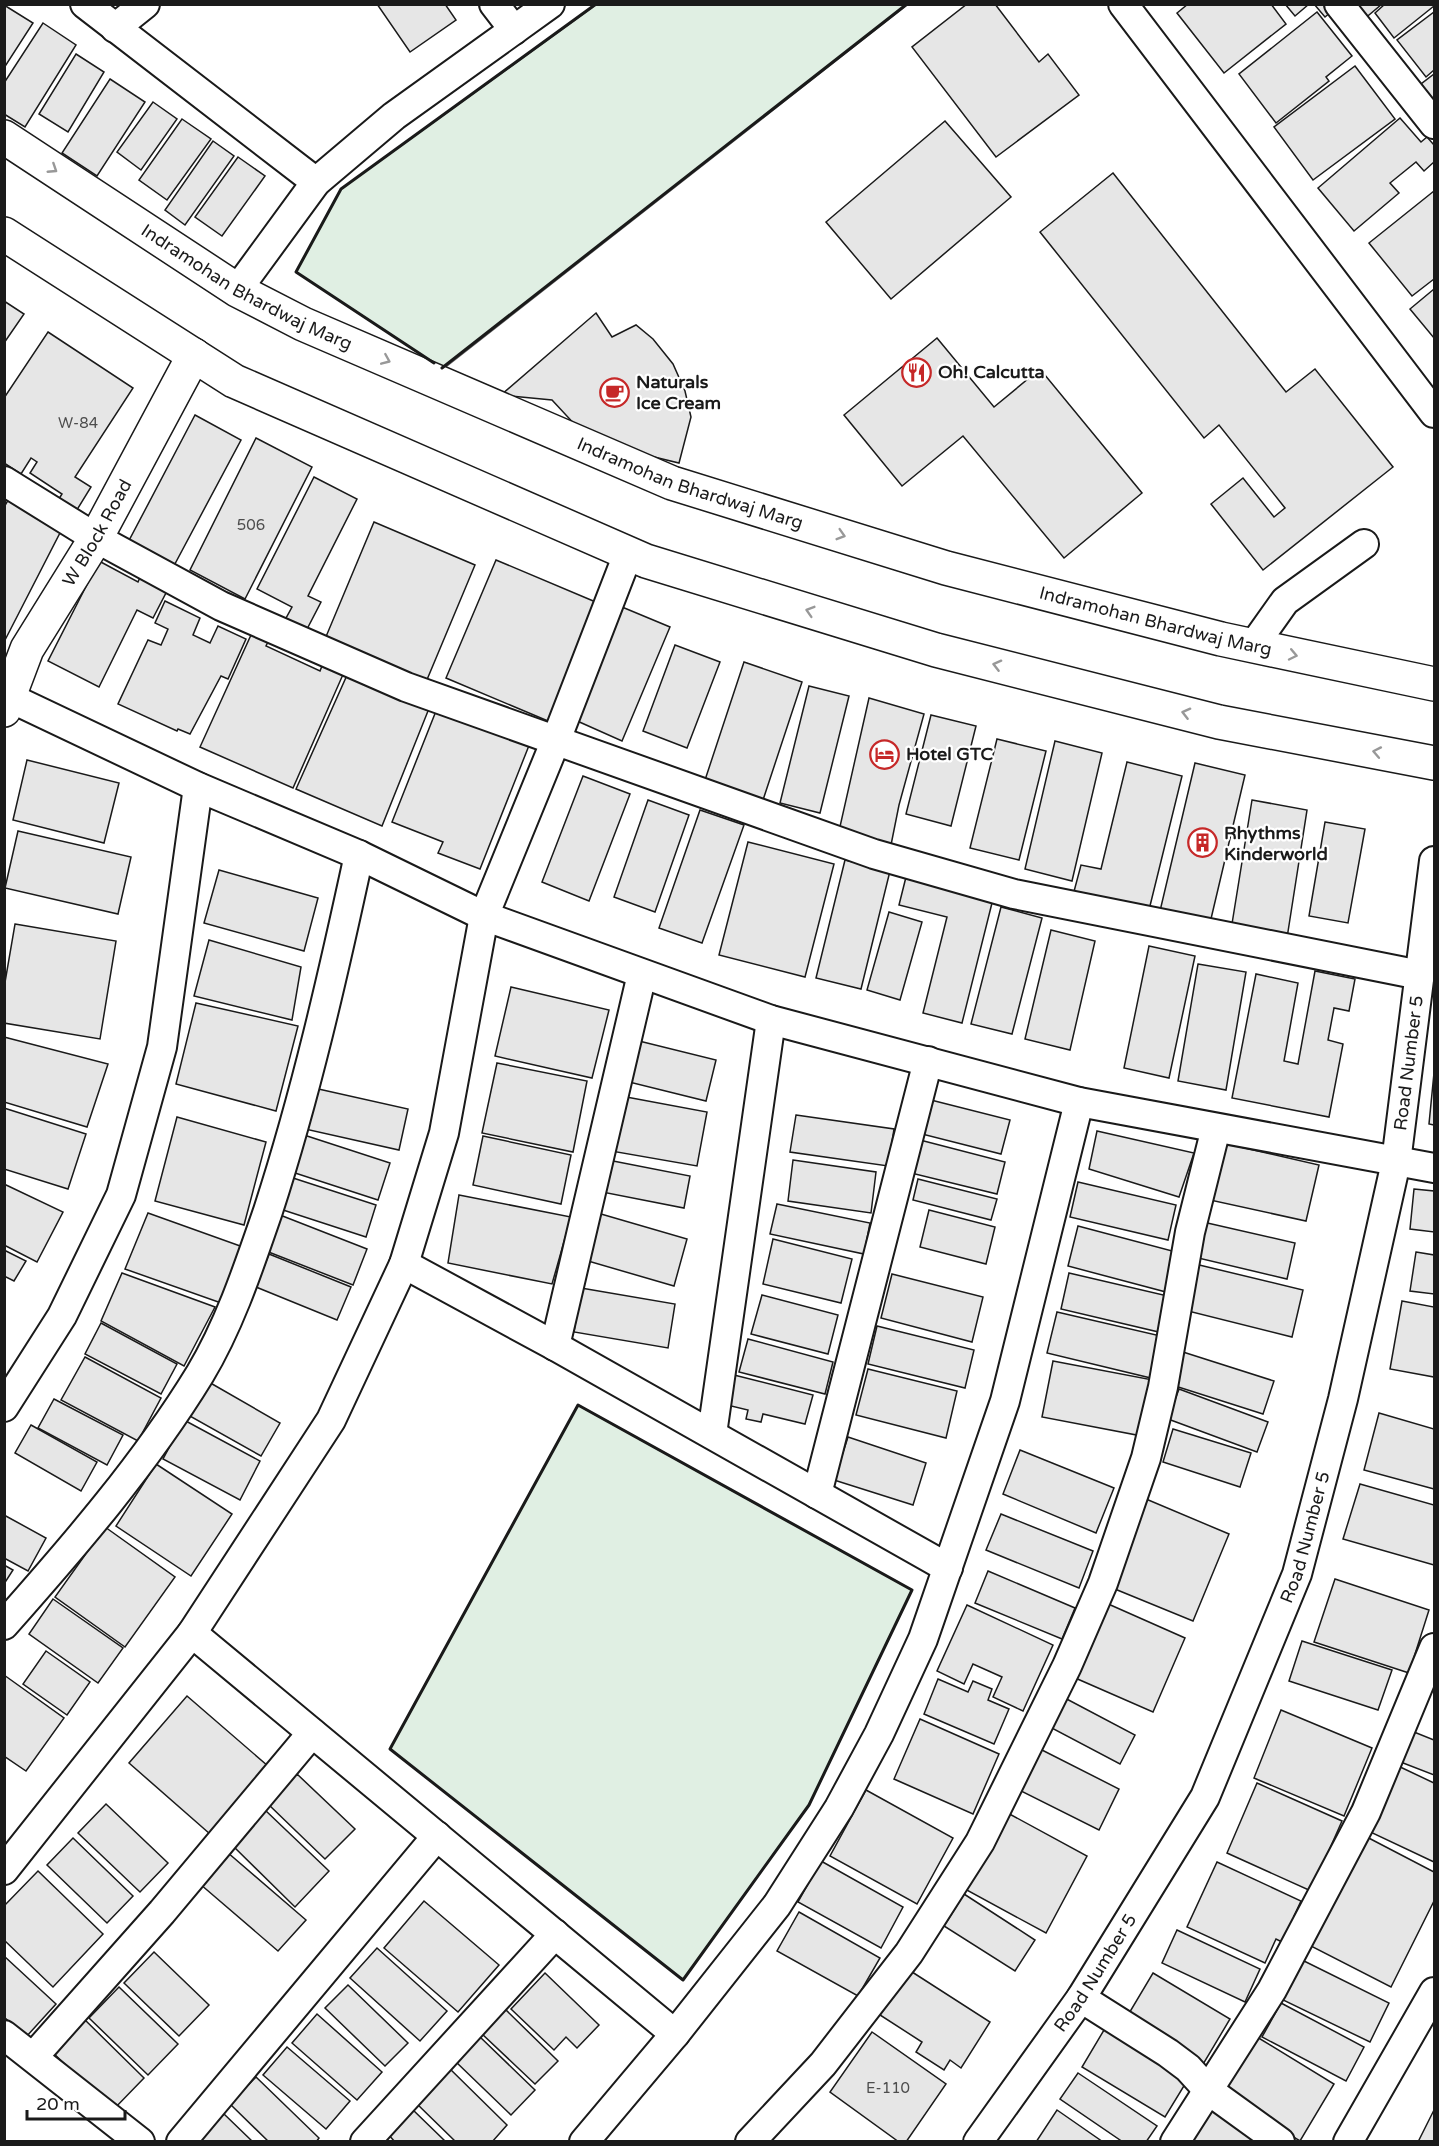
<svg xmlns="http://www.w3.org/2000/svg" width="1439" height="2146" viewBox="0 0 1439 2146" font-family="'Varela Round',sans-serif">
  <style>
    .green { fill: #e0efe3; stroke: #6a6a6a; stroke-width: 1.5 }
    .building { fill: #e6e6e6; stroke: #1a1a1a; stroke-width: 1.5 }
    .lines { fill: none; stroke-linecap: round; stroke-linejoin: round }
    .street-casing { stroke: #1a1a1a; stroke-width: 32 }
    .secondary-casing { stroke: #1a1a1a; stroke-width: 36 }
    .street { stroke: #fff; stroke-width: 28 }
    .secondary { stroke: #fff; stroke-width: 33 }
    .wall { stroke: #1a1a1a; stroke-width: 3 }
    .oneway { stroke: #989898 }
    .labels { text-anchor: middle; dominant-baseline: central; stroke-width: 4.5; stroke-linejoin: round; paint-order: stroke }
    .number-label { font-size: 15px; fill: #4d4d4d }
    .street-label { font-size: 18px; fill: #1a1a1a; stroke: #fff }
    .poi-label { font-size: 18px; font-weight: bold; fill: #1a1a1a; stroke: #fff; text-anchor: start }
  </style>
  <rect width="100%" height="100%" fill="#fff"/>
  <g class="green">
    <path d="M596 5H907L443 369 296 272 341 189Z"/>
    <path d="M578 1405 912 1590 809 1805 683 1980 390 1749Z"/>
  </g>
  <g class="building">
    <path d="M377 4H445L456 20 410 52Z"/>
    <path d="M967 4H995L1039 62 1048 54 1079 95 996 157 912 47Z"/>
    <path d="M1188 4H1271L1286 24 1224 73 1177 13Z"/>
    <path d="M1285 4H1309L1295 16Z"/>
    <path d="M1314 4H1336L1338 6 1325 17Z"/>
    <path d="M1350 4H1382L1363 20Z"/>
    <path d="M1385 4H1434V6L1394 38 1375 13Z"/>
    <path d="M4 5 33 23 4 68Z"/>
    <path d="M1317 12 1352 56 1326 77 1329 81 1276 123 1239 74Z"/>
    <path d="M1434 12V70L1426 77 1397 40Z"/>
    <path d="M43 23 76 45 25 127 4 114V83Z"/>
    <path d="M76 54 104 72 68 132 39 114Z"/>
    <path d="M1355 66 1395 119 1313 180 1274 127Z"/>
    <path d="M1434 74V101L1421 84Z"/>
    <path d="M110 79 145 102 97 176 62 153Z"/>
    <path d="M153 102 177 119 141 170 117 152Z"/>
    <path d="M1400 118 1421 142 1427 137 1434 145V162L1424 171 1416 162 1390 183 1399 193 1354 231 1318 188Z"/>
    <path d="M182 119 211 139 167 200 139 180Z"/>
    <path d="M945 121 1011 197 891 299 826 222Z"/>
    <path d="M213 141 234 156 185 225 165 210Z"/>
    <path d="M238 157 265 176 222 236 195 217Z"/>
    <path d="M1113 173 1286 392 1315 369 1393 467 1263 570 1211 504 1243 478 1274 517 1285 508 1219 425 1204 438 1040 232Z"/>
    <path d="M1434 191V279L1412 296 1369 243Z"/>
    <path d="M1434 289V338L1410 309Z"/>
    <path d="M4 301 24 314 4 343Z"/>
    <path d="M596 313 612 337 636 325 653 339 673 364 685 391 691 417 679 463 613 447 578 428 552 400 501 395Z"/>
    <path d="M48 332 133 388 75 477 91 487 75 513 57 502 62 494 30 473 37 462 31 458 21 474 4 463V398Z"/>
    <path d="M937 338 994 407 1040 369 1142 493 1064 558 963 436 902 486 844 415Z"/>
    <path d="M195 415 241 440 169 575 124 550Z"/>
    <path d="M256 438 312 467 245 599 190 570Z"/>
    <path d="M314 477 357 499 308 596 321 602 306 631 285 620 292 607 257 589Z"/>
    <path d="M10 497 64 525 4 642V507Z"/>
    <path d="M374 522 475 565 426 682 325 639Z"/>
    <path d="M496 560 598 603 548 721 446 678Z"/>
    <path d="M99 561 138 582 141 575 168 589 153 618 137 610 99 687 48 661Z"/>
    <path d="M165 601 200 618 193 635 210 643 218 626 246 639 228 679 221 676 190 734 178 729 177 731 118 704 148 640 161 645 168 629 155 623Z"/>
    <path d="M622 607 670 627 622 741 575 720Z"/>
    <path d="M251 635 268 642 266 646 320 671 324 661 345 670 293 788 200 747Z"/>
    <path d="M675 645 720 662 687 748 643 731Z"/>
    <path d="M744 662 802 682 763 800 705 780Z"/>
    <path d="M348 673 430 706 382 826 296 789Z"/>
    <path d="M809 686 849 696 820 813 780 803Z"/>
    <path d="M869 698 924 714 899 805 890 850 839 831Z"/>
    <path d="M438 706 530 743 480 869 438 853 443 842 392 822Z"/>
    <path d="M931 715 976 726 951 826 906 814Z"/>
    <path d="M997 739 1046 751 1019 860 970 848Z"/>
    <path d="M1055 741 1102 753 1072 881 1025 869Z"/>
    <path d="M27 760 119 783 104 843 13 820Z"/>
    <path d="M1127 762 1182 776 1147 918 1072 899 1081 865 1101 869Z"/>
    <path d="M1195 763 1245 775 1210 923 1160 911Z"/>
    <path d="M583 776 630 794 589 901 542 882Z"/>
    <path d="M648 800 689 815 655 912 614 897Z"/>
    <path d="M1252 800 1307 810 1287 938 1231 930Z"/>
    <path d="M700 810 744 825 702 943 659 928Z"/>
    <path d="M1325 822 1365 829 1348 923 1309 916Z"/>
    <path d="M18 831 131 857 118 914 5 888Z"/>
    <path d="M748 842 834 864 805 977 719 955Z"/>
    <path d="M845 860 890 871 861 989 816 978Z"/>
    <path d="M908 869 995 891 962 1023 923 1013 947 917 899 905Z"/>
    <path d="M219 870 318 898 304 951 204 923Z"/>
    <path d="M1001 907 1042 918 1012 1034 971 1024Z"/>
    <path d="M889 912 922 922 900 1000 867 990Z"/>
    <path d="M15 924 116 941 100 1039 4 1023V988Z"/>
    <path d="M1051 930 1095 941 1070 1050 1025 1039Z"/>
    <path d="M209 940 301 967 292 1020 194 996Z"/>
    <path d="M1149 946 1195 956 1169 1078 1124 1068Z"/>
    <path d="M1198 964 1246 972 1226 1090 1178 1081Z"/>
    <path d="M1315 971 1355 979 1349 1011 1334 1008 1328 1040 1343 1044 1329 1117 1232 1098 1256 974 1298 983 1284 1061 1298 1064Z"/>
    <path d="M511 987 609 1010 592 1078 495 1056Z"/>
    <path d="M196 1003 298 1026 276 1111 176 1084Z"/>
    <path d="M4 1037 108 1064 87 1127 4 1102Z"/>
    <path d="M635 1040 716 1060 706 1101 625 1081Z"/>
    <path d="M497 1063 587 1081 573 1152 482 1133Z"/>
    <path d="M1434 1073V1125L1429 1124Z"/>
    <path d="M314 1088 408 1109 399 1150 305 1129Z"/>
    <path d="M621 1096 707 1112 697 1166 611 1151Z"/>
    <path d="M927 1099 1010 1120 1001 1154 918 1133Z"/>
    <path d="M4 1108 86 1134 68 1189 4 1169Z"/>
    <path d="M796 1115 894 1129 888 1166 790 1152Z"/>
    <path d="M177 1117 266 1142 244 1225 155 1201Z"/>
    <path d="M1097 1131 1194 1153 1179 1197 1089 1169Z"/>
    <path d="M304 1135 390 1163 378 1200 292 1172Z"/>
    <path d="M483 1136 571 1155 561 1204 473 1185Z"/>
    <path d="M920 1140 1005 1162 997 1194 911 1173Z"/>
    <path d="M1223 1143 1319 1165 1306 1221 1210 1200Z"/>
    <path d="M608 1160 690 1176 684 1208 602 1192Z"/>
    <path d="M793 1160 876 1172 871 1213 788 1201Z"/>
    <path d="M290 1177 376 1205 366 1237 280 1209Z"/>
    <path d="M918 1179 997 1199 991 1220 913 1200Z"/>
    <path d="M1078 1182 1176 1205 1168 1240 1070 1217Z"/>
    <path d="M4 1184 63 1212 37 1262 4 1245Z"/>
    <path d="M1414 1189 1434 1191V1232L1410 1229Z"/>
    <path d="M459 1195 571 1217 552 1284 448 1263Z"/>
    <path d="M777 1204 870 1223 864 1254 770 1234Z"/>
    <path d="M929 1210 995 1227 986 1264 920 1247Z"/>
    <path d="M148 1213 243 1247 224 1304 125 1269Z"/>
    <path d="M601 1214 687 1239 674 1286 588 1261Z"/>
    <path d="M280 1215 367 1249 353 1285 266 1251Z"/>
    <path d="M1203 1222 1295 1243 1287 1279 1194 1257Z"/>
    <path d="M1078 1226 1176 1252 1166 1292 1068 1266Z"/>
    <path d="M773 1239 852 1259 841 1303 763 1284Z"/>
    <path d="M4 1250 26 1261 14 1281 4 1276Z"/>
    <path d="M1416 1252 1434 1255V1294L1410 1291Z"/>
    <path d="M269 1254 351 1287 337 1320 256 1287Z"/>
    <path d="M1191 1263 1303 1290 1292 1337 1180 1309Z"/>
    <path d="M122 1273 215 1307 184 1366 101 1321Z"/>
    <path d="M1069 1273 1172 1297 1163 1333 1061 1309Z"/>
    <path d="M892 1274 983 1297 972 1342 881 1318Z"/>
    <path d="M581 1288 675 1304 668 1348 574 1332Z"/>
    <path d="M762 1295 838 1315 828 1354 751 1334Z"/>
    <path d="M1402 1301 1434 1307V1377L1390 1369Z"/>
    <path d="M1057 1312 1165 1337 1155 1379 1047 1353Z"/>
    <path d="M101 1323 177 1364 161 1394 85 1354Z"/>
    <path d="M877 1326 974 1350 965 1388 868 1364Z"/>
    <path d="M748 1339 833 1362 825 1394 739 1372Z"/>
    <path d="M1183 1352 1274 1381 1263 1414 1172 1385Z"/>
    <path d="M85 1357 161 1398 138 1441 61 1400Z"/>
    <path d="M1053 1361 1153 1380 1142 1436 1042 1417Z"/>
    <path d="M868 1369 957 1391 946 1438 856 1415Z"/>
    <path d="M734 1375 813 1395 805 1424 763 1414 761 1422 746 1419 748 1410 727 1405Z"/>
    <path d="M207 1381 280 1423 261 1456 188 1415Z"/>
    <path d="M1179 1389 1268 1422 1257 1452 1168 1419Z"/>
    <path d="M54 1399 123 1435 107 1465 38 1428Z"/>
    <path d="M1379 1413 1434 1429V1489L1364 1470Z"/>
    <path d="M184 1420 260 1461 240 1500 163 1459Z"/>
    <path d="M31 1425 97 1462 81 1491 15 1453Z"/>
    <path d="M1173 1429 1251 1453 1240 1487 1163 1462Z"/>
    <path d="M848 1437 926 1463 913 1505 834 1480Z"/>
    <path d="M1020 1450 1114 1488 1096 1533 1003 1494Z"/>
    <path d="M156 1464 232 1514 191 1576 116 1526Z"/>
    <path d="M1360 1484 1434 1505V1565L1343 1539Z"/>
    <path d="M1146 1499 1229 1534 1193 1621 1110 1587Z"/>
    <path d="M1001 1514 1093 1551 1079 1588 986 1550Z"/>
    <path d="M4 1515 46 1538 28 1571 4 1558Z"/>
    <path d="M105 1527 175 1577 125 1647 55 1597Z"/>
    <path d="M4 1565 13 1570 4 1584Z"/>
    <path d="M988 1571 1075 1608 1062 1639 975 1603Z"/>
    <path d="M1335 1579 1429 1610 1409 1673 1314 1642Z"/>
    <path d="M53 1599 123 1648 98 1683 29 1634Z"/>
    <path d="M1106 1603 1185 1638 1153 1712 1073 1677Z"/>
    <path d="M967 1605 1053 1645 1023 1711 993 1697 1002 1677 973 1664 964 1684 937 1671Z"/>
    <path d="M1302 1641 1392 1670 1378 1710 1289 1681Z"/>
    <path d="M46 1651 90 1682 67 1715 23 1684Z"/>
    <path d="M4 1675 64 1718 26 1771 4 1756Z"/>
    <path d="M938 1679 968 1692 973 1681 992 1689 988 1700 1009 1709 994 1744 924 1714Z"/>
    <path d="M187 1696 268 1766 210 1834 129 1763Z"/>
    <path d="M1061 1696 1135 1735 1120 1764 1046 1725Z"/>
    <path d="M1281 1710 1372 1748 1344 1816 1254 1778Z"/>
    <path d="M920 1719 999 1754 973 1814 894 1779Z"/>
    <path d="M1409 1730 1434 1740V1775L1398 1761Z"/>
    <path d="M1038 1748 1119 1789 1099 1830 1017 1789Z"/>
    <path d="M1396 1765 1434 1783V1862L1366 1830Z"/>
    <path d="M297 1774 355 1829 325 1859 268 1804Z"/>
    <path d="M1257 1783 1342 1821 1311 1891 1227 1853Z"/>
    <path d="M866 1790 953 1838 917 1904 830 1856Z"/>
    <path d="M106 1804 168 1863 140 1892 78 1833Z"/>
    <path d="M265 1810 329 1871 295 1907 232 1845Z"/>
    <path d="M1004 1811 1087 1856 1046 1933 963 1888Z"/>
    <path d="M1361 1834 1434 1872V1901L1391 1987 1305 1943Z"/>
    <path d="M73 1838 133 1896 107 1923 47 1865Z"/>
    <path d="M227 1852 306 1920 278 1951 200 1884Z"/>
    <path d="M821 1861 903 1907 881 1948 798 1902Z"/>
    <path d="M1217 1862 1301 1901 1294 1916 1299 1918 1282 1942 1276 1939 1265 1963 1187 1927Z"/>
    <path d="M38 1871 103 1934 53 1987 4 1940V1906Z"/>
    <path d="M964 1894 1035 1940 1015 1971 944 1926Z"/>
    <path d="M424 1901 499 1965 458 2012 384 1948Z"/>
    <path d="M799 1912 880 1958 858 1996 777 1951Z"/>
    <path d="M1177 1930 1260 1969 1245 2002 1162 1963Z"/>
    <path d="M377 1948 447 2011 420 2041 350 1978Z"/>
    <path d="M154 1952 209 2005 179 2036 124 1983Z"/>
    <path d="M4 1956 56 2004 26 2037 4 2017Z"/>
    <path d="M1300 1959 1389 2003 1370 2042 1281 1999Z"/>
    <path d="M909 1970 990 2022 961 2068 950 2060 944 2070 916 2052 922 2042 880 2015Z"/>
    <path d="M545 1973 599 2025 577 2048 566 2037 554 2050 511 2009Z"/>
    <path d="M1153 1973 1230 2019 1202 2066 1125 2020Z"/>
    <path d="M348 1985 408 2043 385 2066 325 2008Z"/>
    <path d="M119 1987 178 2044 148 2075 89 2018Z"/>
    <path d="M1281 2003 1364 2047 1346 2081 1262 2037Z"/>
    <path d="M505 2009 558 2061 535 2084 481 2033Z"/>
    <path d="M317 2014 382 2072 357 2100 292 2043Z"/>
    <path d="M82 2017 144 2078 113 2110 50 2050Z"/>
    <path d="M1107 2025 1190 2076 1165 2117 1082 2067Z"/>
    <path d="M872 2032 946 2084 906 2142H899L830 2092Z"/>
    <path d="M1252 2034 1334 2084 1300 2141 1218 2091Z"/>
    <path d="M479 2036 535 2090 511 2115 455 2061Z"/>
    <path d="M287 2047 350 2101 326 2129 263 2075Z"/>
    <path d="M448 2067 507 2125 492 2142H456L415 2102Z"/>
    <path d="M1078 2073 1157 2126 1146 2142H1123L1060 2099Z"/>
    <path d="M256 2077 319 2138 316 2142H269L230 2104Z"/>
    <path d="M1208 2105 1266 2142H1185Z"/>
    <path d="M412 2109 446 2142H395L388 2134Z"/>
    <path d="M1057 2110 1103 2142H1036Z"/>
    <path d="M1434 2110V2142H1418Z"/>
    <path d="M224 2114 253 2142H198Z"/>
  </g>
  <g class="lines">
    <defs>
      <g id="street">
        <path d="M85 4 316 182"/>
        <path d="M494 4 514 30"/>
        <path d="M1123 4 1434 413"/>
        <path d="M1339 4 1434 124"/>
        <path d="M115 28 145 4"/>
        <path d="M237 290 316 182 394 116 550 4"/>
        <path d="M4 481 96 538 221 606 406 687 874 854 1014 894 1420 975"/>
        <path d="M1253 646 1285 601 1364 544"/>
        <path d="M4 695 198 787 359 855 484 916 771 1020 1079 1102 1434 1168"/>
        <path d="M404 1264 555 1346 948 1568"/>
        <path d="M555 1346 642 974"/>
        <path d="M4 1407 62 1316 121 1195 162 1047 198 787"/>
        <path d="M712 1434 771 1020"/>
        <path d="M817 1494 928 1061"/>
        <path d="M4 1625C74 1546 145 1464 200 1374 230 1324 249 1266 268 1211 306 1094 333 975 359 855"/>
        <path d="M192 1633 675 2034"/>
        <path d="M4 1870 192 1633 331 1420 404 1264 444 1133 484 916 556 740 628 554"/>
        <path d="M1081 1998 1168 2053 1188 2068 1208 2090 1280 2142"/>
        <path d="M4 2035 140 2142"/>
        <path d="M34 2056 162 1912 312 1733"/>
        <path d="M181 2142 437 1836"/>
        <path d="M365 2142 555 1934"/>
        <path d="M584 2142 675 2034 777 1905 839 1808 879 1734 923 1639 1005 1401 1079 1102"/>
        <path d="M750 2142 823 2064 909 1953 980 1842 1067 1666 1103 1583 1146 1458 1163 1387 1190 1232 1216 1128"/>
        <path id="s1" d="M978 2142 1081 1998 1205 1797 1297 1574 1343 1399 1396 1162 1434 861"/>
        <path d="M1175 2142 1272 1990 1366 1812 1434 1648"/>
        <path d="M1348 2142 1434 1992"/>
      </g>
      <g id="secondary">
        <path id="s2" d="M4 137 237 290 303 324 672 483 946 568 1221 639 1434 684"/>
        <path d="M4 234 234 381 646 561 936 650 1219 722 1434 763"/>
        <path id="s3" d="M4 710 27 649 96 538 194 355"/>
      </g>
    </defs>
    <use href="#street" class="street-casing"/>
    <use href="#secondary" class="secondary-casing"/>
    <use href="#street" class="street"/>
    <use href="#secondary" class="secondary"/>
    <g class="wall">
      <path d="M434 363 296 272 341 189 596 4"/>
      <path d="M442 368 907 4"/>
      <path d="M578 1405 912 1590 809 1805 683 1980 390 1749Z"/>
    </g>
  </g>
  <defs><path id="oneway-chevron" d="M-2-3.5L2.5 0L-2 3.5" fill="none" stroke-width="1.6" stroke-linecap="round" stroke-linejoin="round" transform="scale(1.5)"/></defs>
  <g class="oneway">
    <use href="#oneway-chevron" transform="translate(53 169) rotate(33)"/>
    <use href="#oneway-chevron" transform="translate(386 360) rotate(23)"/>
    <use href="#oneway-chevron" transform="translate(841 535) rotate(17)"/>
    <use href="#oneway-chevron" transform="translate(810 611) rotate(-163)"/>
    <use href="#oneway-chevron" transform="translate(1293 655) rotate(12)"/>
    <use href="#oneway-chevron" transform="translate(997 665) rotate(-166)"/>
    <use href="#oneway-chevron" transform="translate(1186 713) rotate(-166)"/>
    <use href="#oneway-chevron" transform="translate(1377 752) rotate(-169)"/>
  </g>
  <defs>
    <symbol id="restaurant-ring" viewBox="-11 -11 22 22"><circle r="9.5" fill="#fff" stroke="#c62828" stroke-width="1.5"/><path d="M-5-6h1v4h1v-4h1v4h1v-4h1v5L-1.5 .5V6h-2V.5L-5-1ZM5-6V6H3V1.5H1.5Q1.5-4 5-6Z" fill="#c62828"/></symbol>
    <symbol id="cafe-ring" viewBox="-11 -11 22 22"><circle r="9.5" fill="#fff" stroke="#c62828" stroke-width="1.5"/><path d="M-5.5-4.5H6V0H3Q3 3.5 0 3.5H-2.5Q-5.5 3.5-5.5 0ZM3-3.2v2h1.7v-2ZM-6 4.5H4V6H-6Z" fill="#c62828"/></symbol>
    <symbol id="hotel-ring" viewBox="-11 -11 22 22"><circle r="9.5" fill="#fff" stroke="#c62828" stroke-width="1.5"/><path d="M-6-4.5h1.5V1H6V5H4.5V3h-9V5H-6ZM-4 0a1.8 1.8 0 1 1 3.6 0ZM.5 0V-2.5h3Q6-2.5 6 0Z" fill="#c62828"/></symbol>
    <symbol id="building-ring" viewBox="-11 -11 22 22"><circle r="9.5" fill="#fff" stroke="#c62828" stroke-width="1.5"/><path d="M-4-6H4V6H1V3H-1V6H-4ZM-2.5-4.3h1.7v1.8h-1.7ZM.8-4.3h1.7v1.8H.8ZM-2.5-1h1.7V.8h-1.7ZM.8-1h1.7V.8H.8Z" fill="#c62828"/></symbol>
  </defs>
  <g fill-rule="evenodd">
    <use href="#restaurant-ring" x="900" y="356" width="33" height="33"/>
    <use href="#cafe-ring" x="598" y="376" width="33" height="33"/>
    <use href="#hotel-ring" x="868" y="738" width="33" height="33"/>
    <use href="#building-ring" x="1186" y="826" width="33" height="33"/>
  </g>
  <g class="labels">
    <g class="number-label">
      <text x="78" y="423">W-84</text>
      <text x="251" y="525">506</text>
      <text x="888" y="2088">E-110</text>
    </g>
    <g class="street-label">
      <text stroke="none"><textPath href="#s2" startOffset="286">Indramohan Bhardwaj Marg</textPath></text>
      <text stroke="none"><textPath href="#s2" startOffset="772">Indramohan Bhardwaj Marg</textPath></text>
      <text stroke="none"><textPath href="#s3" startOffset="201">W Block Road</textPath></text>
      <text stroke="none"><textPath href="#s2" startOffset="1258">Indramohan Bhardwaj Marg</textPath></text>
      <text stroke="none"><textPath href="#s1" startOffset="1178">Road Number 5</textPath></text>
      <text stroke="none"><textPath href="#s1" startOffset="692">Road Number 5</textPath></text>
      <text stroke="none"><textPath href="#s1" startOffset="206">Road Number 5</textPath></text>
    </g>
    <g class="poi-label">
      <text x="938" y="372">Oh! Calcutta</text>
      <text x="636" y="382">Naturals<tspan x="636" dy="21">Ice Cream</tspan></text>
      <text x="906" y="754">Hotel GTC</text>
      <text x="1224" y="833">Rhythms<tspan x="1224" dy="21">Kinderworld</tspan></text>
    </g>
  </g>
  <rect width="1439" height="2146" fill="none" stroke="#1a1a1a" stroke-width="12"/>
  <path d="M27 2110v9h98v-9" fill="none" stroke="#1a1a1a" stroke-width="3"/>
  <text x="36" y="2110" font-size="18" fill="#1a1a1a" stroke="#ffffff" stroke-width="4.5" paint-order="stroke">20 m</text>
</svg>
